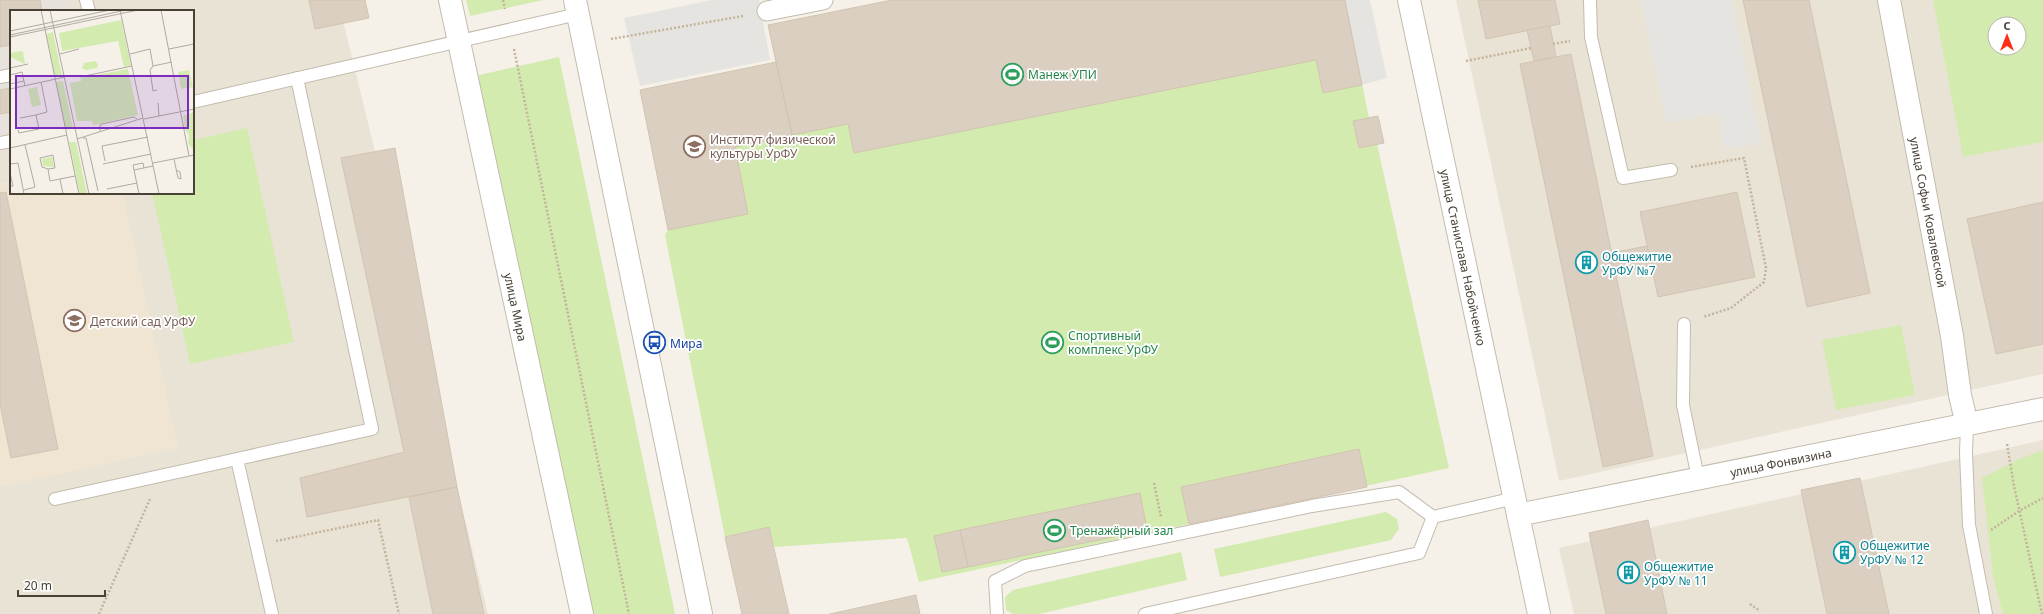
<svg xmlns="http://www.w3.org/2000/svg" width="2043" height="614" viewBox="0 0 2043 614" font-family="'Noto Sans',sans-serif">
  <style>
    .residential { fill: #e9e3d6; fill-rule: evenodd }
    .industrial { fill: #e8e2dd }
    .education { fill: #efe5d2 }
    .green { fill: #d3ebaf; fill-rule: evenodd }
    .parking { fill: #e6e4e0 }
    .building { fill: #dacfc0; stroke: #d3c4b0 }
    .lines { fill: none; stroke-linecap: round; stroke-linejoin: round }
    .service-casing { stroke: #c4bbad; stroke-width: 14 }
    .pedestrian-casing { stroke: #c4bbad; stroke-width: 21 }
    .minor-casing { stroke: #c4bbad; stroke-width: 24 }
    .tertiary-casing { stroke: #c4bbad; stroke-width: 24 }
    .path { stroke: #c4b39b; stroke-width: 2.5; stroke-dasharray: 2 2; stroke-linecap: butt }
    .service { stroke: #fff; stroke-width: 12 }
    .pedestrian { stroke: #fff; stroke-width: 19 }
    .minor { stroke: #fff; stroke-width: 22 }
    .tertiary { stroke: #fff; stroke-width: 22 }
    .labels { text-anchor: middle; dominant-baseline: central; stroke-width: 3.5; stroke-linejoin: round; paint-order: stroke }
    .leisure-label { font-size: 12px; fill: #27864d; stroke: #fff; text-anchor: start }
    .education-label { font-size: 12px; fill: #785e54; stroke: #fff; text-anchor: start }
    .street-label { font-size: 12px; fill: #494136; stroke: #fff }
    .culture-label { font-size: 12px; fill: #0d838f; stroke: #fff; text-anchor: start }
    .transit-label { font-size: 12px; fill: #164399; stroke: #fff; text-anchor: start }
    .inset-road { fill: none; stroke: #b0aba1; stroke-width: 1 }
    .view { fill: #7b2cbf; fill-opacity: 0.15; stroke: #7b2cbf; stroke-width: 2 }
    .inset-edge { fill: none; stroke: #494136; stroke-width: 2 }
  </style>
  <rect width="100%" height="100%" fill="#f5f1e9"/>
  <g class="residential">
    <path d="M0 0H338L488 614H0ZM11 11H193V193H11Z"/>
    <path d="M1456 0H2043V374L1559 481ZM1995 24H2019V48H1995Z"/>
    <path d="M2043 440V614H1574L1559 548Z"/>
  </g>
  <path class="industrial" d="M0 0H67L69 11H11V133L0 135Z"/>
  <path class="education" d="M11 181V193H123L178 448 0 487V183Z"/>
  <g class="green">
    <path d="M466 0H543L470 16Z"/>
    <path d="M892 0H1345L1369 118 1378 116 1384 143 1377 144 1449 468 919 582 907 538 774 547 769 527 725 537 665 235 668 230 640 90 776 62 768 25Z"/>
    <path d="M1933 0H2043V142L1963 157ZM1995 24H2019V48H1995Z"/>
    <path d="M559 57 675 614H587L475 76Z"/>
    <path d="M247 128 294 342 190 364 152 193H193V140Z"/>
    <path d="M1901 325 1915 395 1836 410 1822 340Z"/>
    <path d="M2043 450V614H2003L1993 577 1982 478 2019 459Z"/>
    <path d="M1386 512 1397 519 1399 529 1391 540 1220 577 1214 549Z"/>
    <path d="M1181 552 1187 580 1039 614H1013L1006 610 1005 597 1013 590Z"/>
  </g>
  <g class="parking">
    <path d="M712 0H759L770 60 640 86 624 18Z"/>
    <path d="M1345 0H1370L1387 78 1362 85Z"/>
    <path d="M1641 0H1732L1761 143 1725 150 1718 113 1666 123Z"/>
  </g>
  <g class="building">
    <path d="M0 0H40L42 11H11V45L0 47Z"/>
    <path d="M309 0H365L369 18 315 29Z"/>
    <path d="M892 0H1345L1362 85 1323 93 1316 60 854 153 848 124 792 135 768 25Z"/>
    <path d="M1478 0H1555L1560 24 1486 39Z"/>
    <path d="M1743 0H1809L1870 293 1807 307Z"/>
    <path d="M1550 26 1556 57 1534 61 1527 30Z"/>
    <path d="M1571 54 1653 456 1603 467 1520 64Z"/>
    <path d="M776 62 792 135 735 147 748 214 668 230 640 90Z"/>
    <path d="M11 88V112L0 114V90Z"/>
    <path d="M1378 116 1384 143 1359 148 1353 121Z"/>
    <path d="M395 148 457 487 307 517 300 478 404 452 341 158Z"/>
    <path d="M6 192 58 449 11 458 0 404V193Z"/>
    <path d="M1737 192 1755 277 1658 297 1640 212Z"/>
    <path d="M2043 202V344L1996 354 1967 219Z"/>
    <path d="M1647 246 1651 265 1615 273 1611 253Z"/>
    <path d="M1359 449 1367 487 1189 524 1181 487Z"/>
    <path d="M1860 478 1889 614H1827L1801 490Z"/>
    <path d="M457 487 484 614H433L409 497Z"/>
    <path d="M1140 493 1147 530 968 567 960 530Z"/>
    <path d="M1648 520 1667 614H1606L1589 533Z"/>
    <path d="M769 527 789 614H742L725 537Z"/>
    <path d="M960 530 968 567 942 572 934 536Z"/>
    <path d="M916 595 920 614H830Z"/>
  </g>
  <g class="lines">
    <defs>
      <g id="service">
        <path d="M86 0 89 11"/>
        <path d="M1590 0 1591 37 1623 178 1671 170"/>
        <path d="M0 77 11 75"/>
        <path d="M193 102 578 14"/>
        <path d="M0 143 11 141"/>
        <path d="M1684 324 1683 405 1698 478"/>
        <path d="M1967 425 1966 453 1969 525 1986 614"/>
        <path d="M55 499 237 459"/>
        <path d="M272 614 237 459 372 429 297 78"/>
        <path d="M997 614 995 581 1025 566 1312 506 1399 492 1433 517"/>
        <path d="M1145 614 1419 553 1433 517 1515 498"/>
      </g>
      <path id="pedestrian" d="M767 11 823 0"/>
      <g id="minor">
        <path id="s1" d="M1409 0 1539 614"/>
        <path id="s2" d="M1889 0 1952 336 1960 395 1967 425"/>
        <path id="s3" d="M1518 515 2043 409"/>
      </g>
      <g id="tertiary">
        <path id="s4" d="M450 0 582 614"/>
        <path d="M575 0 701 614"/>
      </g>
    </defs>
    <use href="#service" class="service-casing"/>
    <use href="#pedestrian" class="pedestrian-casing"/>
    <use href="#minor" class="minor-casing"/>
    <use href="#tertiary" class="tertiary-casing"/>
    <g class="path">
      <path d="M503 0 505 9"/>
      <path d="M611 39 743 16"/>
      <path d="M1553 44 1570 41"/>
      <path d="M514 49 629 614"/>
      <path d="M1466 61 1531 48"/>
      <path d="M1691 167 1744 158 1766 268 1764 282 1731 308 1703 317"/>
      <path d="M2007 444 2014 486 2042 614"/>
      <path d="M1154 483 1161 517"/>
      <path d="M1991 530 2019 511 2043 498"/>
      <path d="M276 541 378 520 399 614"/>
      <path d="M1750 604 1760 611"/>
      <path d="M99 614 150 499"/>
    </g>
    <use href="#service" class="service"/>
    <use href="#pedestrian" class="pedestrian"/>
    <use href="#minor" class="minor"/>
    <use href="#tertiary" class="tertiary"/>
  </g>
  <defs>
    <symbol id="stadium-ring" viewBox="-11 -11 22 22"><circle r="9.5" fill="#fff" stroke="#2e9e5b" stroke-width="1.5"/><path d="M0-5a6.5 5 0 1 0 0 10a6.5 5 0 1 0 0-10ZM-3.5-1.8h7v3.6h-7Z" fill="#2e9e5b"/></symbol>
    <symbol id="university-ring" viewBox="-11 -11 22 22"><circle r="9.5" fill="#fff" stroke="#8d6e63" stroke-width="1.5"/><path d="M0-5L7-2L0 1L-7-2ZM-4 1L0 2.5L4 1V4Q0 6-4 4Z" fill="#8d6e63"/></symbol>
    <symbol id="building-ring" viewBox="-11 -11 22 22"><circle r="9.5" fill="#fff" stroke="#0f9aa8" stroke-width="1.5"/><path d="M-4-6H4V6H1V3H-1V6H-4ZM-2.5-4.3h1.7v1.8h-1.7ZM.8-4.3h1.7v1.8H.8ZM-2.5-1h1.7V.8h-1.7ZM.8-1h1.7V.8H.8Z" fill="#0f9aa8"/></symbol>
    <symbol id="school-ring" viewBox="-11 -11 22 22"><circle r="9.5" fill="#fff" stroke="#8d6e63" stroke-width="1.5"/><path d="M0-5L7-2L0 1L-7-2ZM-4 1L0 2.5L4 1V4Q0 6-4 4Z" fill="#8d6e63"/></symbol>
    <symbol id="bus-ring" viewBox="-11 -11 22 22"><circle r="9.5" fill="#fff" stroke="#1a4fb4" stroke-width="1.5"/><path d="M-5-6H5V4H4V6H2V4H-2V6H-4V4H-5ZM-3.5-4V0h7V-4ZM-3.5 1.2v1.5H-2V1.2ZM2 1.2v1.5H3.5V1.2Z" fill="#1a4fb4"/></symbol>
  </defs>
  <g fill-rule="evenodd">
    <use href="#stadium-ring" x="1000" y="62" width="25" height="25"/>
    <use href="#university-ring" x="682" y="134" width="25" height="25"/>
    <use href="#building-ring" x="1574" y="250" width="25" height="25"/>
    <use href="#school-ring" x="62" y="308" width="25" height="25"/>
    <use href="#stadium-ring" x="1040" y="330" width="25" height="25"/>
    <use href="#bus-ring" x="642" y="330" width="25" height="25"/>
    <use href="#stadium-ring" x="1042" y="518" width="25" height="25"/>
    <use href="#building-ring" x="1832" y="540" width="25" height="25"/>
    <use href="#building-ring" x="1616" y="560" width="25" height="25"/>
  </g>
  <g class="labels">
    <g class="leisure-label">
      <text x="1028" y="74">Манеж УПИ</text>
      <text x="1068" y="335">Спортивный<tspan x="1068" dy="14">комплекс УрФУ</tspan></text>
      <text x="1070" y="530">Тренажёрный зал</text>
    </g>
    <g class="education-label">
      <text x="710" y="139">Институт физической<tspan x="710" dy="14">культуры УрФУ</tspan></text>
      <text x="90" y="321">Детский сад УрФУ</text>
    </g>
    <g class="street-label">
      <text stroke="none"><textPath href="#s2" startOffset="216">улица Софьи Ковалевской</textPath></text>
      <text stroke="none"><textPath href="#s1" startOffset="263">улица Станислава Набойченко</textPath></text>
      <text stroke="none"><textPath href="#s4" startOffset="314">улица Мира</textPath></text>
      <text stroke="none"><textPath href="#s3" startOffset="268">улица Фонвизина</textPath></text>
    </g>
    <g class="culture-label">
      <text x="1602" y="256">Общежитие<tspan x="1602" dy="14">УрФУ №7</tspan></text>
      <text x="1860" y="545">Общежитие<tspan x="1860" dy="14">УрФУ № 12</tspan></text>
      <text x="1644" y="566">Общежитие<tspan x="1644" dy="14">УрФУ № 11</tspan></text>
    </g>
    <g class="transit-label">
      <text x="670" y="343">Мира</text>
    </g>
  </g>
  <g transform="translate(10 10)">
    <rect width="184" height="184" fill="#f5f1e9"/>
    <path d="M111 10 121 55 114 57 108 31 52 41 49 23ZM43 22 52 66 45 67 36 24ZM11 41 13 42 15 54 0 47V43ZM85 51 88 54 87 58 76 60 72 58 74 53ZM118 59 128 105 83 115 82 111H67L60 73 71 71V68ZM179 60 183 77 171 79 168 62ZM53 71 63 118 56 120 46 72ZM27 77 31 95 22 97 18 79ZM184 102V140L178 134 179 125 175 119 173 106ZM59 132H66L77 184H70ZM42 147 44 157 33 156 32 149Z" fill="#d3ebaf"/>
    <path class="inset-road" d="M31 0 69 184M40 0 79 184M110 0 149 184M151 0 179 146 184 145M0 21 100 0M0 25 116 0M0 27 128 0M159 39 184 34M50 44 69 39M120 44 140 39 143 56M0 58 18 54M0 65 12 62 15 76M70 67 122 56M0 74 14 71M0 79 55 67M147 80 143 81 140 60 143 56 162 52M148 93 149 106M10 108 26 105M134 109 184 99M8 120 9 123 29 119 26 105 37 102 31 72M90 121V115L92 114 124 107 127 109M73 128H76L88 181M67 129 133 108M0 138 57 125M164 149 168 168 171 169 170 162 166 160M95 151 92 136 138 127M143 153 179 146M0 154 8 153 14 184M93 154 141 144M38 159 32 157 30 148 43 145 45 158 38 159 40 171 65 166M124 160 143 156M0 163 3 176H0M50 169 53 184M97 179 127 173M14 180 25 177 15 135M129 184 123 155 133 153 134 158"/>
    <path class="view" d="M6 66H178V118H6Z"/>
    <rect width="184" height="184" class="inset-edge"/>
  </g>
  <g transform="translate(2007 36)"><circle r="19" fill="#ffffff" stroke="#b6b3af"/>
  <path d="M0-3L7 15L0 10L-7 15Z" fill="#ff2e16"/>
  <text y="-6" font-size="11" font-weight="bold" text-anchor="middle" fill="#494136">С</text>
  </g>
  <path d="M18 590v6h87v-6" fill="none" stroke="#494136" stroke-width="2"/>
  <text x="24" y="590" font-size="12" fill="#494136" stroke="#ffffff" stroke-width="3" paint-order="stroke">20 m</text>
</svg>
